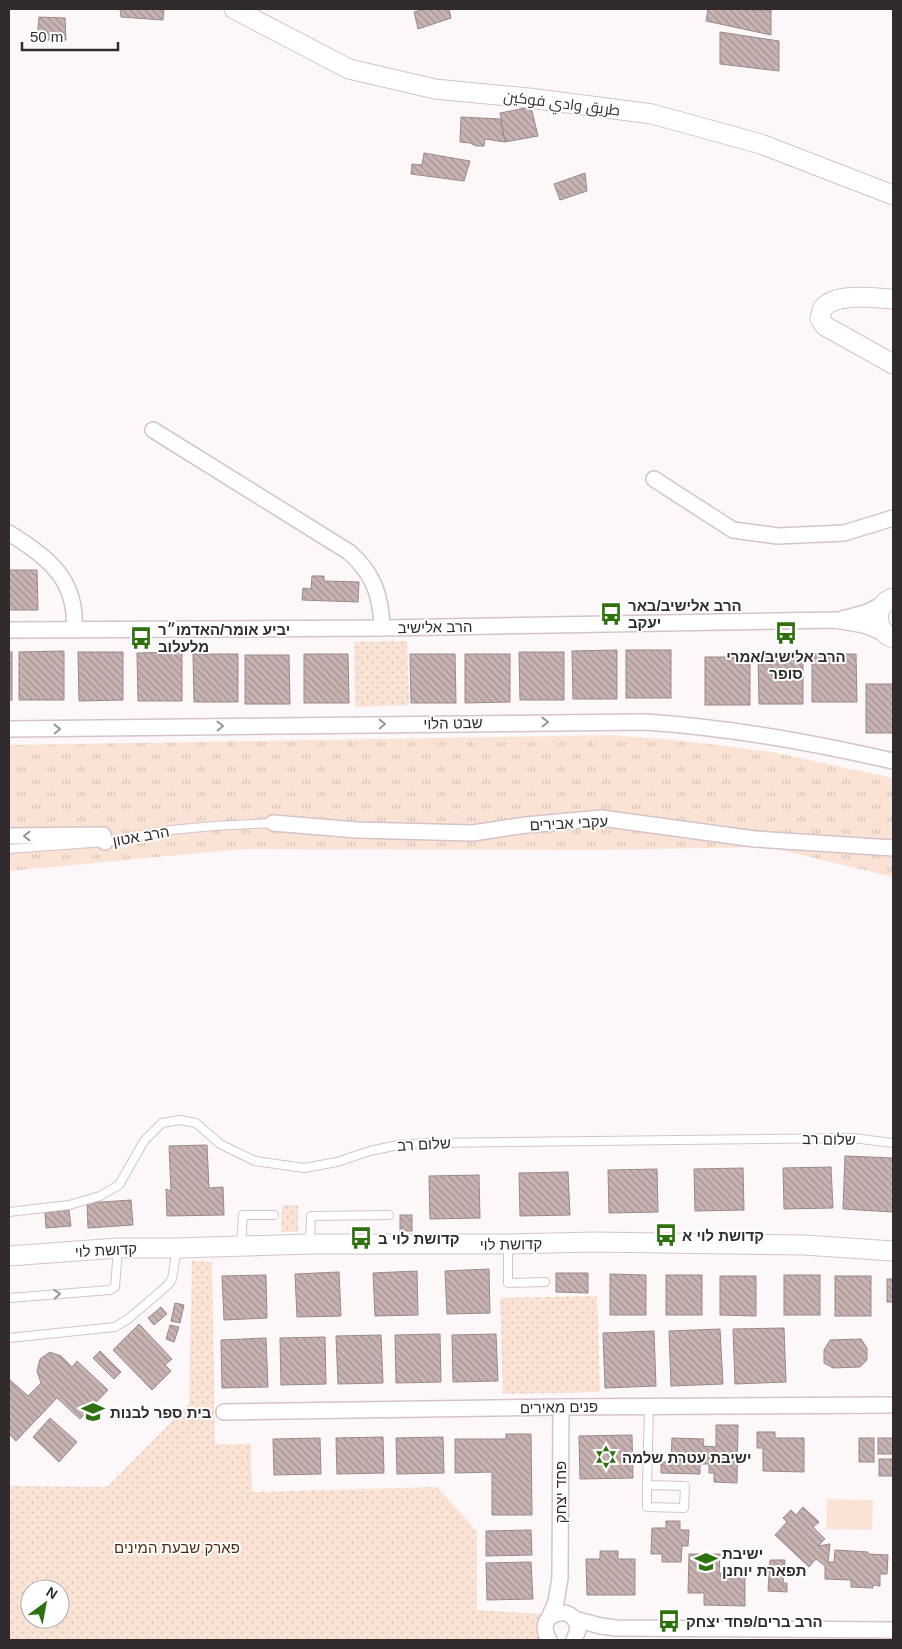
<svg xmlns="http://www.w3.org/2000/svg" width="902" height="1649" viewBox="0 0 902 1649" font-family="Arial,Cairo,'Noto Sans Hebrew',sans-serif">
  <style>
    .grass { fill: url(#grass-tufts) }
    .park { fill: url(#park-dots); fill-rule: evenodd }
    .pitch { fill: #fae3d5 }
    .building { fill: url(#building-back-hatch); stroke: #9c8988 }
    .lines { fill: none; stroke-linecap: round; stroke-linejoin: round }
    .service-casing { stroke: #d6c3ca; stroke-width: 10 }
    .minor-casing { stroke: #d6c3ca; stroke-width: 18 }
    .tertiary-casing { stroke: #d6c3ca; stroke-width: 21 }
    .service { stroke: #fff; stroke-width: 8 }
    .minor { stroke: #fff; stroke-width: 15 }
    .tertiary { stroke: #fff; stroke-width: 19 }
    .oneway { stroke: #989596 }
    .labels { text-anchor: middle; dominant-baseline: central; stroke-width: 4; stroke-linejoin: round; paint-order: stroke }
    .street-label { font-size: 15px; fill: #322b2e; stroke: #fff }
    .poi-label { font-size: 15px; font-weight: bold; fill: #322b2e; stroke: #fff; text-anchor: start }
    .park-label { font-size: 15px; fill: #502a0f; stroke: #fff }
  </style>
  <defs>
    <pattern id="grass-tufts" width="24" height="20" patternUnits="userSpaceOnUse" patternTransform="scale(1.25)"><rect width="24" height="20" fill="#fae3d5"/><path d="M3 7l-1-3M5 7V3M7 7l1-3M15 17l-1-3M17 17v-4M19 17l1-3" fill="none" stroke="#d7c3b7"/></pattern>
    <pattern id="park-dots" width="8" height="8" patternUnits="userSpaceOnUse" patternTransform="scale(1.25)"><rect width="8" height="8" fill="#fae3d5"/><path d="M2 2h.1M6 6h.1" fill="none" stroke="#d7c3b7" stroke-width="1.8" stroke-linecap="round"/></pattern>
    <pattern id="building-back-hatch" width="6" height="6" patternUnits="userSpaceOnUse" patternTransform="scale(1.25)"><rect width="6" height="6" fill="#c7b3b2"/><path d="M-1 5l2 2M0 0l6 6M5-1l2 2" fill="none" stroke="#a29291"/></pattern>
  </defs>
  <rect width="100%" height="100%" fill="#fcf8fa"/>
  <path class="grass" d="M611 735 684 741 772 752 893 778V877L768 847 597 850 243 849 9 871V745Z"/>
  <g class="park">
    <path d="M407 641 409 705 355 707 354 642Z"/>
    <path d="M282 1205H298V1232H281Z"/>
    <path d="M192 1261 212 1262 215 1444H251L252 1492 437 1487 477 1531V1610L542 1614 537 1627 540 1640H9V1486L107 1487 189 1404ZM30 1589H60V1619H30Z"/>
    <path d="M597 1296 600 1392 503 1394 500 1298Z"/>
  </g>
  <path class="pitch" d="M827 1499 873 1500 872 1530 826 1529Z"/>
  <g class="building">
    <path d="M120 9H164L163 20 121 17Z"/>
    <path d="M426 9H449L451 18 418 29 414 12Z"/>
    <path d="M708 9 771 10V35L706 21Z"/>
    <path d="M39 17 65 18 66 40H37Z"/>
    <path d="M720 32 779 41V71L720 64Z"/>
    <path d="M531 107 538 136 505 142 500 113Z"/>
    <path d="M461 117 500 119 505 142 485 139 484 146H476L470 143 460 142Z"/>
    <path d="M424 153 470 161 464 181 411 174 412 164 422 165Z"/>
    <path d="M585 173 587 191 560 200 554 184Z"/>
    <path d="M9 570H37L38 610H9Z"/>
    <path d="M312 576H324V581L359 582 358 602 302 600 303 588 311 589Z"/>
    <path d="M617 650V699H573L572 651Z"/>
    <rect x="626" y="650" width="45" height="48"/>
    <path d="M64 651V700H19V652Z"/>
    <rect x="9" y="652" width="3" height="48"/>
    <path d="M78 652H123V700L79 701Z"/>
    <path d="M182 652V701H138L137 653Z"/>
    <path d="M519 652H564V700H520Z"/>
    <path d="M193 654H238V702H194Z"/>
    <path d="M304 654H348L349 703H304Z"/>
    <path d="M410 654H455L456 703H411Z"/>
    <path d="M465 654H510V702L465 703Z"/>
    <path d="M812 654H856L857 702H812Z"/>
    <path d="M245 655H289L290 704H245Z"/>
    <path d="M758 656H803V704H759Z"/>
    <rect x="705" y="657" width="45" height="48"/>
    <rect x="866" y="684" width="27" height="49"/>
    <path d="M207 1145 209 1188 223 1187 224 1215 167 1216 166 1189 171 1191 169 1146Z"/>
    <path d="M845 1156 893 1158V1212L843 1209Z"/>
    <path d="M831 1167 833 1208 784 1209 783 1168Z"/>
    <path d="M743 1168 744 1210 695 1211 694 1169Z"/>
    <path d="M657 1169 658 1212 609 1213 608 1170Z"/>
    <path d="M568 1172 570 1215 520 1216 519 1173Z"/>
    <path d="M479 1175 480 1218 430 1219 429 1176Z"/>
    <path d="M131 1200 133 1225 88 1228 87 1203Z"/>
    <path d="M69 1210 71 1226 46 1228 45 1213Z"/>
    <rect x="400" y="1215" width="12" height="16"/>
    <path d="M489 1269 490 1313 447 1314 445 1271Z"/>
    <path d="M417 1271 418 1315 375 1316 373 1273Z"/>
    <path d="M339 1272 341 1316 297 1317 295 1274Z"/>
    <path d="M556 1273H588V1293L556 1292Z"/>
    <path d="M610 1274 646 1275V1315H610Z"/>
    <path d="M266 1275 267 1318 224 1320 222 1276Z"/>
    <rect x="666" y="1275" width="36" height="40"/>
    <rect x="784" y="1275" width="36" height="40"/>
    <path d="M720 1276H756V1316L720 1315Z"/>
    <rect x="835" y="1276" width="36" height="40"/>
    <rect x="887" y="1279" width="6" height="23"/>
    <path d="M175 1303 184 1305 180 1323 171 1321Z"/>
    <path d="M161 1307 167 1314 154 1325 148 1318Z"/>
    <path d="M139 1324 172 1359 165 1365 171 1371 152 1390 113 1350Z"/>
    <path d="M170 1325 179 1327 174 1342 166 1339Z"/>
    <path d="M784 1328 786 1382 735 1384 733 1329Z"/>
    <path d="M720 1329 723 1384 671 1386 669 1331Z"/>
    <path d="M654 1331 656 1386 605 1388 603 1333Z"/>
    <path d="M440 1334 441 1382 396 1383 395 1335Z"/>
    <path d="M496 1334 498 1381 453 1382 452 1335Z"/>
    <path d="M381 1335 383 1383 338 1384 336 1336Z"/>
    <path d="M325 1337 326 1384 281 1385 280 1338Z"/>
    <path d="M266 1338 268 1387 222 1388 221 1340Z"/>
    <path d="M861 1339 867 1348V1360L860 1367 833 1368 824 1363V1350L830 1340Z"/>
    <path d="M100 1351 121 1372 114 1379 93 1358Z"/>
    <path d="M50 1352 61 1356 72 1367 77 1361 108 1390 80 1419 57 1398 16 1441 9 1434V1379L28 1396 41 1383 37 1371 40 1359Z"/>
    <path d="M50 1418 77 1442 59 1462 33 1437Z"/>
    <path d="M716 1425H738L737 1483 714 1482V1473H709V1464H700V1474L661 1473V1462H671L672 1438 704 1439 703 1446 716 1447Z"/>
    <path d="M757 1432H775V1438H804V1472L763 1471V1448H757Z"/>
    <path d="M506 1434H531L532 1515H492V1472L455 1473V1439H506Z"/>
    <path d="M632 1435 633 1478 580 1479 579 1436Z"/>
    <path d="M383 1437 384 1473 337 1474 336 1438Z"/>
    <path d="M443 1437 444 1473 397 1474 396 1438Z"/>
    <path d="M320 1438 321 1474 274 1475 273 1439Z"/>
    <rect x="859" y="1438" width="15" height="24"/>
    <rect x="878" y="1438" width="15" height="16"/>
    <rect x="879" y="1459" width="14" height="17"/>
    <path d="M803 1507 819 1522 813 1527 825 1539 818 1546 830 1544 828 1562H834L835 1550 868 1552V1554L888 1555 887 1574H880V1586L873 1585V1588L851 1587V1580L825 1579V1566L816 1559 809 1567 775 1535 787 1522 783 1518 791 1510 796 1515Z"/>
    <path d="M666 1521H680V1530H689L688 1546H682L681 1562H662V1554H651L652 1528H666Z"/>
    <path d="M531 1530 532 1555 486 1556V1531Z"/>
    <path d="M600 1551H618V1559H635V1595H587L586 1559H600Z"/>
    <path d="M689 1554H720L719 1573 745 1574V1606L704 1605V1593H688Z"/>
    <path d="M770 1560H785L783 1583H787V1592L768 1591Z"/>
    <path d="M531 1562 533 1599 487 1600 486 1563Z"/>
  </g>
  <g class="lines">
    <defs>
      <g id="service">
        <path d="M9 849 105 842 171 830 214 826 273 823"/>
        <path d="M9 1212 69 1205 100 1196 119 1185 144 1141 162 1123 180 1120 196 1123 220 1144 255 1161 304 1168 337 1162 370 1151 398 1145 425 1143 853 1138 893 1143"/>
        <path d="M310 1243 311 1216 389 1215"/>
        <path d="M508 1244V1283L545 1282"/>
        <path d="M241 1245 243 1215H274"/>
        <path d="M9 1298 110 1290 115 1287 118 1249"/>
        <path d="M9 1338 115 1327 128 1319 168 1285 172 1279 177 1248"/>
        <path d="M647 1485 685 1486 684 1508 647 1507Z"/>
        <path d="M647 1485 649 1406"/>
      </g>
      <g id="minor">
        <path d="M153 430 349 552C374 574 381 596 382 628"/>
        <path d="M654 479 733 530 778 536 844 533 893 518"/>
        <path d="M9 533C47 557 78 579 74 630"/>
        <path d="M842 619 865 613 884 604"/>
        <path d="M9 630 382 628 835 620 864 625 884 633"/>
        <path d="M9 729 646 722C732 728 809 742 893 761"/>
        <path d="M273 823 357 830 473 833 526 825 601 818 755 839 893 848"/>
        <path d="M9 836 103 835 105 842"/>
        <path d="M224 1412 561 1407 893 1405"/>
        <path d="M549 1618 556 1602 560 1578 561 1407"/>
        <path d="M574 1619 601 1626 616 1628 893 1630"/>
        <path d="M549 1640C532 1613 576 1600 578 1630L574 1640"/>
      </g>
      <g id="tertiary">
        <path d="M234 9 349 69 435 89 529 98 652 114 761 144 893 195"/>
        <path d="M893 299C875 298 836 292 823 308 821 311 821 316 820 319L825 326 893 364"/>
        <path d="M893 598C873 605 874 631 893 638"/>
        <path d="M9 1256 118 1248H177L310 1244H508L595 1242 804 1245 893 1251"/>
      </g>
    </defs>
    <use href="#service" class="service-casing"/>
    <use href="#minor" class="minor-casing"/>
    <use href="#tertiary" class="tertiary-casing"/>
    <use href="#service" class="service"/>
    <use href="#minor" class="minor"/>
    <use href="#tertiary" class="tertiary"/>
  </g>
  <defs><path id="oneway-chevron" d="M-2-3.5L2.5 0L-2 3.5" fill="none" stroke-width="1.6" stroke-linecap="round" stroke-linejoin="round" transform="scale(1.25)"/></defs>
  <g class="oneway">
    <use href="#oneway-chevron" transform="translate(545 722) rotate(-1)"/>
    <use href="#oneway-chevron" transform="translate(382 724) rotate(-1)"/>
    <use href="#oneway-chevron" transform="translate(220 726) rotate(-1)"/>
    <use href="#oneway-chevron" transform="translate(57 729) rotate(-1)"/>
    <use href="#oneway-chevron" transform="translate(27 836) rotate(180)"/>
    <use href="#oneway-chevron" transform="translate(57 1294) rotate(-4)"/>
  </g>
  <defs>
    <symbol id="bus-bare" viewBox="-9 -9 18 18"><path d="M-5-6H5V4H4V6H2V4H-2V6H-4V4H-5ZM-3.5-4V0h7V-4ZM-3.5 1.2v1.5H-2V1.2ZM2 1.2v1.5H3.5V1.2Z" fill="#2e720f" stroke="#fff" stroke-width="2.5" paint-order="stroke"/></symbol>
    <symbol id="school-bare" viewBox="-9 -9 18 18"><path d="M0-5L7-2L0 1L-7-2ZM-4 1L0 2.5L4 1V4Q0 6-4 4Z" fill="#2e720f" stroke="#fff" stroke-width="2.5" paint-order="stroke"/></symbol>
    <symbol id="synagogue-bare" viewBox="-9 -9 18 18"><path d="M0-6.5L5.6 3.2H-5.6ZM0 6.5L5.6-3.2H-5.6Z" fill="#2e720f" stroke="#fff" stroke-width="2.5" paint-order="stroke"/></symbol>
  </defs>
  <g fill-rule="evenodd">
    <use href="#bus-bare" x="595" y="598" width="32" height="32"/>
    <use href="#bus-bare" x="770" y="617" width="32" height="32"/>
    <use href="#bus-bare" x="125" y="622" width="32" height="32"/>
    <use href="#bus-bare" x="650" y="1219" width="32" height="32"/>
    <use href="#bus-bare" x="345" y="1222" width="32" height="32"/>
    <use href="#school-bare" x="77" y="1396" width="32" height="32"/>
    <use href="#synagogue-bare" x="590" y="1441" width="32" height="32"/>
    <use href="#school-bare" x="690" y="1546" width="32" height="32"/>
    <use href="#bus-bare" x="653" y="1605" width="32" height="32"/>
  </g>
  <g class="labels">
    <g class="street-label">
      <text transform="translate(562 103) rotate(7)">طريق وادي فوکين</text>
      <text transform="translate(435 627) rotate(-1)">הרב אלישיב</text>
      <text transform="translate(453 723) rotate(-1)">שבט הלוי</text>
      <text transform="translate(569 823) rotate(-3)">עקבי אבירים</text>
      <text transform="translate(141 836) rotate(-10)">הרב אטון</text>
      <text transform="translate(829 1139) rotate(1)">שלום רב</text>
      <text transform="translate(424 1144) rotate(-3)">שלום רב</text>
      <text transform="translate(511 1244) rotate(-1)">קדושת לוי</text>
      <text transform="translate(106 1250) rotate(-3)">קדושת לוי</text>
      <text transform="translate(559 1407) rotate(-1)">פנים מאירים</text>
      <text transform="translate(560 1492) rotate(-90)">פחד יצחק</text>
    </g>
    <g class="poi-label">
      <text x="628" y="605">הרב אלישיב/באר<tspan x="628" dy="17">יעקב</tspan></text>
      <text x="158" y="629">יביע אומר/האדמו״ר<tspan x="158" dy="17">מלעלוב</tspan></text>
      <text x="786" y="656" text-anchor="middle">הרב אלישיב/אמרי<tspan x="786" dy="17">סופר</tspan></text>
      <text x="682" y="1235">קדושת לוי א</text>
      <text x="378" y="1238">קדושת לוי ב</text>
      <text x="110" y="1412">בית ספר לבנות</text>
      <text x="622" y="1457">ישיבת עטרת שלמה</text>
      <text x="722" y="1553">ישיבת<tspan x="722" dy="17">תפארת יוחנן</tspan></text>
      <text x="686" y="1621">הרב ברים/פחד יצחק</text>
    </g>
    <g class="park-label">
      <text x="177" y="1547">פארק שבעת המינים</text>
    </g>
  </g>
  <rect width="902" height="1649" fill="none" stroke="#322b2e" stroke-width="20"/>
  <g transform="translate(45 1604) rotate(32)"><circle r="24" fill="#ffffff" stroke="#adaaab"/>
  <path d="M0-4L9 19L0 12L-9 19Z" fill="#2e720f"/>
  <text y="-8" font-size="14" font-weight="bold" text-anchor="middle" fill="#322b2e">N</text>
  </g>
  <path d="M22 42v8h96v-8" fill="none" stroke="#322b2e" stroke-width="2.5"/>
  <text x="30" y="42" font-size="15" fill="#322b2e" stroke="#ffffff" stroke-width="4" paint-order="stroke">50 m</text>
</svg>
